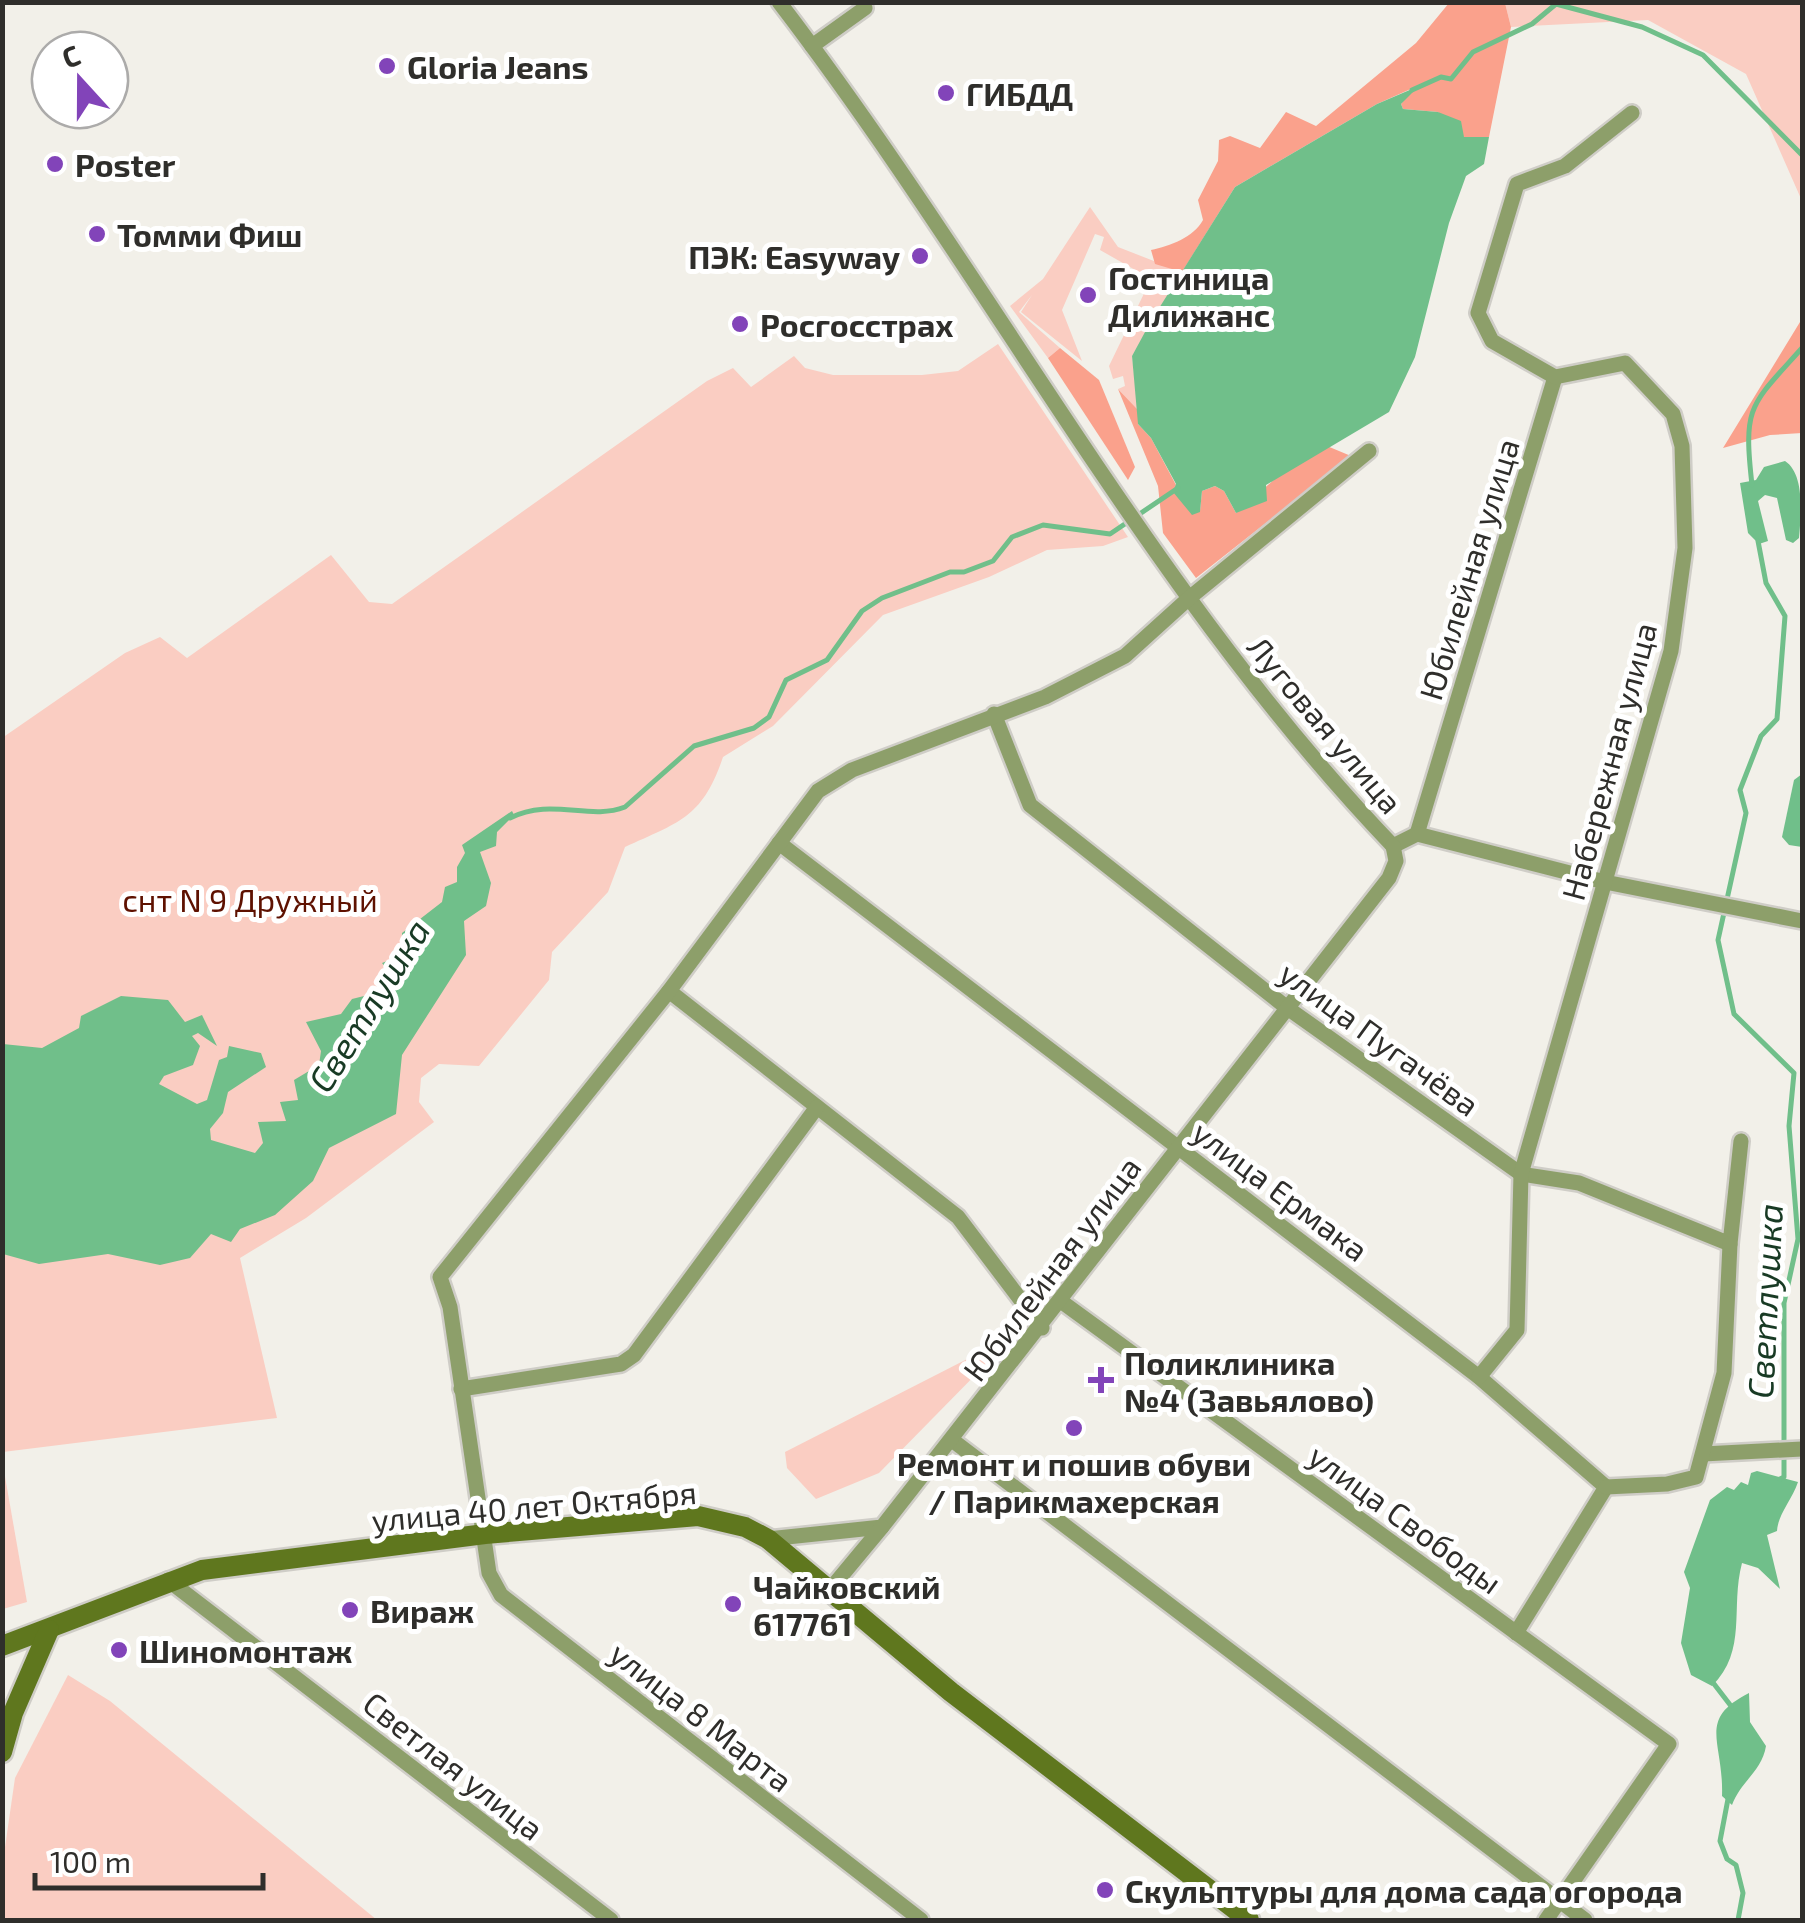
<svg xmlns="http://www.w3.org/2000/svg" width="1805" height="1923" viewBox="0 0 1805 1923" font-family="'Exo 2',sans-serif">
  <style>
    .green { fill: #facdc2 }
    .forest { fill: #faa18c }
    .water { fill: #70bf8a }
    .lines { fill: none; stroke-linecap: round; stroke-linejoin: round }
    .stream { stroke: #70bf8a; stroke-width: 5 }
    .street-casing { stroke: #cfcdc7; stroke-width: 20 }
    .secondary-casing { stroke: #cfcdc7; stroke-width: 25 }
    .street { stroke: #8d9f6a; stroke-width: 15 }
    .secondary { stroke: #5f771e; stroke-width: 20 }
    .poi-dot { fill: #8244b9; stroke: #fff; stroke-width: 4 }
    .labels { text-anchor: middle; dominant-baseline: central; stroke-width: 10; stroke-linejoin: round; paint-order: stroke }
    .poi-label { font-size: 32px; font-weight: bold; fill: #2f2e2b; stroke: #fff; text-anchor: start }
    .street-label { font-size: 32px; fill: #2f2e2b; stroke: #fff }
    .park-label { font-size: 32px; fill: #5e1100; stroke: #fff }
    .water-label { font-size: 35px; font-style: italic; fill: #183a24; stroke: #fff }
  </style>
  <rect width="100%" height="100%" fill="#f2f0e9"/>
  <g class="green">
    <path d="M1505 3H1802V201L1746 74 1648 20 1511 27Z"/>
    <path d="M1090 207 1118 247 1182 272 1132 356 1138 410 1118 389 1125 386 1123 376 1113 379 1109 366 1151 279 1100 250 1104 237 1095 234 1062 310 1082 361 1021 312 1032 295 1019 312 1060 348 1048 358 1010 306 1043 279Z"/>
    <path d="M998 344 1128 537 1103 546 1047 550 989 577 883 615 773 726 723 757C703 817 680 822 625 847L608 892 552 952 549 980 479 1066 439 1064 421 1078 419 1102 434 1122 306 1218 240 1258 277 1418 3 1452 2 738 125 653 160 637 187 658 331 555 369 602 392 604 707 381 733 368 751 387 794 356 805 368 833 375H922L958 371Z"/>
    <path d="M979 1353 988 1362 879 1473 816 1499 787 1468 785 1452Z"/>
    <path d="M3 1465 27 1602 3 1609H2Z"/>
    <path d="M68 1675 110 1701 377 1920H3V1861L15 1778Z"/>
  </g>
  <g class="forest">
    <path d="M1449 3H1505L1511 27 1489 137H1464L1438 112 1403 109 1401 104 1413 88 1377 104 1235 187 1182 272 1155 264 1151 250C1170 246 1194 237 1203 220L1198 200 1218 161 1219 140 1230 136 1260 148 1286 112 1316 126 1416 43Z"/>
    <path d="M1802 213V433L1770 435 1723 448 1800 322Z"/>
    <path d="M1060 348 1099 380 1135 467 1128 480 1048 358Z"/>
    <path d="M1118 389 1138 410V424L1151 438 1176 485 1173 492 1200 511 1202 491 1215 486 1224 491 1236 513 1284 471 1327 446 1351 456 1196 578 1163 533 1158 486Z"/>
  </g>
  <g class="water">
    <path d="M1419 86 1401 104 1403 109 1438 112 1461 121 1464 137H1489L1484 164 1466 176 1449 223 1415 357 1389 412 1266 485 1267 501 1236 513 1224 491 1215 486 1202 491 1200 512 1192 515 1173 492 1176 484 1151 438 1138 424 1132 356 1151 321 1235 187 1377 104Z"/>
    <path d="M1785 461C1805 474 1801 515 1799 538L1793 543 1786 540 1777 498 1765 495 1758 501 1768 541 1759 544 1748 533 1740 483 1756 480 1764 467Z"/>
    <path d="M1802 774V847L1789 845 1782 837 1794 780Z"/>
    <path d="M512 811 514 815 497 832 496 846 480 852 491 883 486 906 464 921 466 955 402 1055 396 1114 329 1148 313 1181 275 1215 240 1229 231 1242 211 1234 190 1258 160 1265 108 1254 39 1264 3 1254V1044L42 1048 79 1028 81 1016 121 996 168 1000 185 1022 202 1015 217 1046 198 1033 192 1036 200 1046 193 1065 164 1076 159 1084 197 1104 207 1100 219 1060 227 1057 229 1046 261 1053 266 1067 228 1092 223 1113 210 1129 211 1140 255 1153 263 1143 258 1122 286 1121 280 1102 298 1100 294 1080 319 1065 321 1051 306 1022 341 1014 352 999 392 989 394 978 382 963 402 955V933L442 902 445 887 457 882V867L465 853 462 845Z"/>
    <path d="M1757 1471 1798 1482C1792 1500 1778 1514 1777 1531L1767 1535 1780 1589 1758 1568 1742 1563C1730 1608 1748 1650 1712 1686L1691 1675 1681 1643 1690 1588 1684 1572 1710 1500 1727 1487 1734 1490 1741 1482 1748 1485 1751 1473Z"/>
    <path d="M1749 1693 1750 1722 1766 1746C1762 1771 1741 1781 1732 1805L1722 1796C1724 1741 1696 1720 1749 1693Z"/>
  </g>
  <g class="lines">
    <g class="stream">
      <path d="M1412 90 1441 77 1451 79 1473 52 1532 24 1556 4 1642 27 1703 55 1802 155"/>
      <path d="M1752 485C1743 405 1750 406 1802 348"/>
      <path d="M1758 541 1766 583 1785 616 1777 719 1761 736 1740 790 1746 813 1718 940 1734 1014 1794 1073 1789 1126 1798 1239 1784 1303V1477L1780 1479"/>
      <path d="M510 818C551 797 589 821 625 807L694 746 754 728 769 717 786 680 827 660 862 611 882 598 950 572H964L993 561 1012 537 1043 525 1110 534 1178 488"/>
      <path d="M1711 1680 1731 1706"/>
      <path d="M1728 1799 1720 1841 1727 1859 1736 1865 1743 1893 1738 1920"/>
    </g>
    <defs>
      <g id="street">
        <path d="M779 2C991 279 1151 593 1393 846"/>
        <path d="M812 46 865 8"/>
        <path d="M994 714 1030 805 1286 1007 1521 1174 1579 1183 1730 1244 1741 1141"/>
        <path d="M1417 834 1555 377"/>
        <path d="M779 843 1479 1377 1606 1487 1516 1633"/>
        <path d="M1393 846 1417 834 1605 882 1802 921"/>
        <path d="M669 991 958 1217 1042 1328"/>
        <path d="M1062 1302 1669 1744 1546 1920"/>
        <path d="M1479 1377 1517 1330 1521 1174 1671 651 1685 548 1682 446 1673 414 1625 363 1555 377 1492 341 1478 313 1517 184 1565 166 1632 113"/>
        <path d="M461 1389 621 1364 634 1355 817 1107"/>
        <path d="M952 1440 1585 1920"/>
        <path d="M1703 1454 1802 1449"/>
        <path d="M1606 1487 1667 1484 1696 1477 1724 1373 1730 1244"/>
        <path d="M768 1539 882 1527 1389 878 1396 861 1393 846"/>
        <path d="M168 1580 611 1920"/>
        <path d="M828 1592 882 1527"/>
        <path d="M921 1920 501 1595 489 1573 450 1307 440 1277 669 991 818 791 852 770 1045 697 1125 656 1188 599 1369 451"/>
      </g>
      <g id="secondary">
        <path d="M2 1646 202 1570 485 1534 698 1516 745 1527 768 1539 951 1692 1249 1920"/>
        <path d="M2 1752 13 1713 49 1630"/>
      </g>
    </defs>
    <use href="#street" class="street-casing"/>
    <use href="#secondary" class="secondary-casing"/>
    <use href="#street" class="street"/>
    <use href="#secondary" class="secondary"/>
  </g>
  <g class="poi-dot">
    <circle cx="387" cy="66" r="10"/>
    <circle cx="946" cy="93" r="10"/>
    <circle cx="55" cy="164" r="10"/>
    <circle cx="97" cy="234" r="10"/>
    <circle cx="920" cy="256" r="10"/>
    <circle cx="1088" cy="295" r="10"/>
    <circle cx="740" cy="324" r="10"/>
    <path d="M1096 1365h10v10h10v10h-10v10h-10v-10h-10v-10h10z"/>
    <circle cx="1074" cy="1428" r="10"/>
    <circle cx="733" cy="1604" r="10"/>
    <circle cx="350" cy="1610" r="10"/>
    <circle cx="119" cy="1650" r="10"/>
    <circle cx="1105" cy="1890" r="10"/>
  </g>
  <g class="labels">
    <g class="poi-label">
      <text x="407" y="66">Gloria Jeans</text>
      <text x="966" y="93">ГИБДД</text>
      <text x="75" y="164">Poster</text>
      <text x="117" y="234">Томми Фиш</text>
      <text x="900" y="256" text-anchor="end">ПЭК: Easyway</text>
      <text x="1108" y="277">Гостиница<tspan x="1108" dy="37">Дилижанс</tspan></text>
      <text x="760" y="324">Росгосстрах</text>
      <text x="1124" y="1362">Поликлиника<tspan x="1124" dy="37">№4 (Завьялово)</tspan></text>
      <text x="1074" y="1463" text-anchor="middle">Ремонт и пошив обуви<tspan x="1074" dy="37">/ Парикмахерская</tspan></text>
      <text x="753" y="1586">Чайковский<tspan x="753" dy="37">617761</tspan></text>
      <text x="370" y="1610">Вираж</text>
      <text x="139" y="1650">Шиномонтаж</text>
      <text x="1125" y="1890">Скульптуры для дома сада огорода</text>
    </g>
    <g class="street-label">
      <text transform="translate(1468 569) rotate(-73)">Юбилейная улица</text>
      <text transform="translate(1326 724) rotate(50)">Луговая улица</text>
      <text transform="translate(1608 761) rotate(-75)">Набережная улица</text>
      <text transform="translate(1380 1038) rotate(36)">улица Пугачёва</text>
      <text transform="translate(1281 1190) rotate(37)">улица Ермака</text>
      <text transform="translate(1051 1268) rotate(-53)">Юбилейная улица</text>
      <text transform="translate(534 1505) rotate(-5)">улица 40 лет Октября</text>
      <text transform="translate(1406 1518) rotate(36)">улица Свободы</text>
      <text transform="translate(702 1716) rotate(38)">улица 8 Марта</text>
      <text transform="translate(454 1765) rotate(38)">Светлая улица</text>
    </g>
    <g class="park-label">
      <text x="250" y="899">снт N 9 Дружный</text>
    </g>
    <g class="water-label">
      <text transform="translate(368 1005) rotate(-58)">Светлушка</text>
      <text transform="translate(1764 1301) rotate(-87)">Светлушка</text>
    </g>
  </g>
  <rect width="1805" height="1923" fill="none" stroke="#2f2e2b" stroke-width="10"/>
  <g transform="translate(80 80) rotate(339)"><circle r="48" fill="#ffffff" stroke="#acabaa" stroke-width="2.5"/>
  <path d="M0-8L18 38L0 25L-18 38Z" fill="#8244b9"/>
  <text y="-15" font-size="28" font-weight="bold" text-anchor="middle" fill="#2f2e2b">С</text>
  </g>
  <path d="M35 1873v15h228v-15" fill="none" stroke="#2f2e2b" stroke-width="5"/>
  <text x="50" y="1873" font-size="30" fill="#2f2e2b" stroke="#ffffff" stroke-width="8" paint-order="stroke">100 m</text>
</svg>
